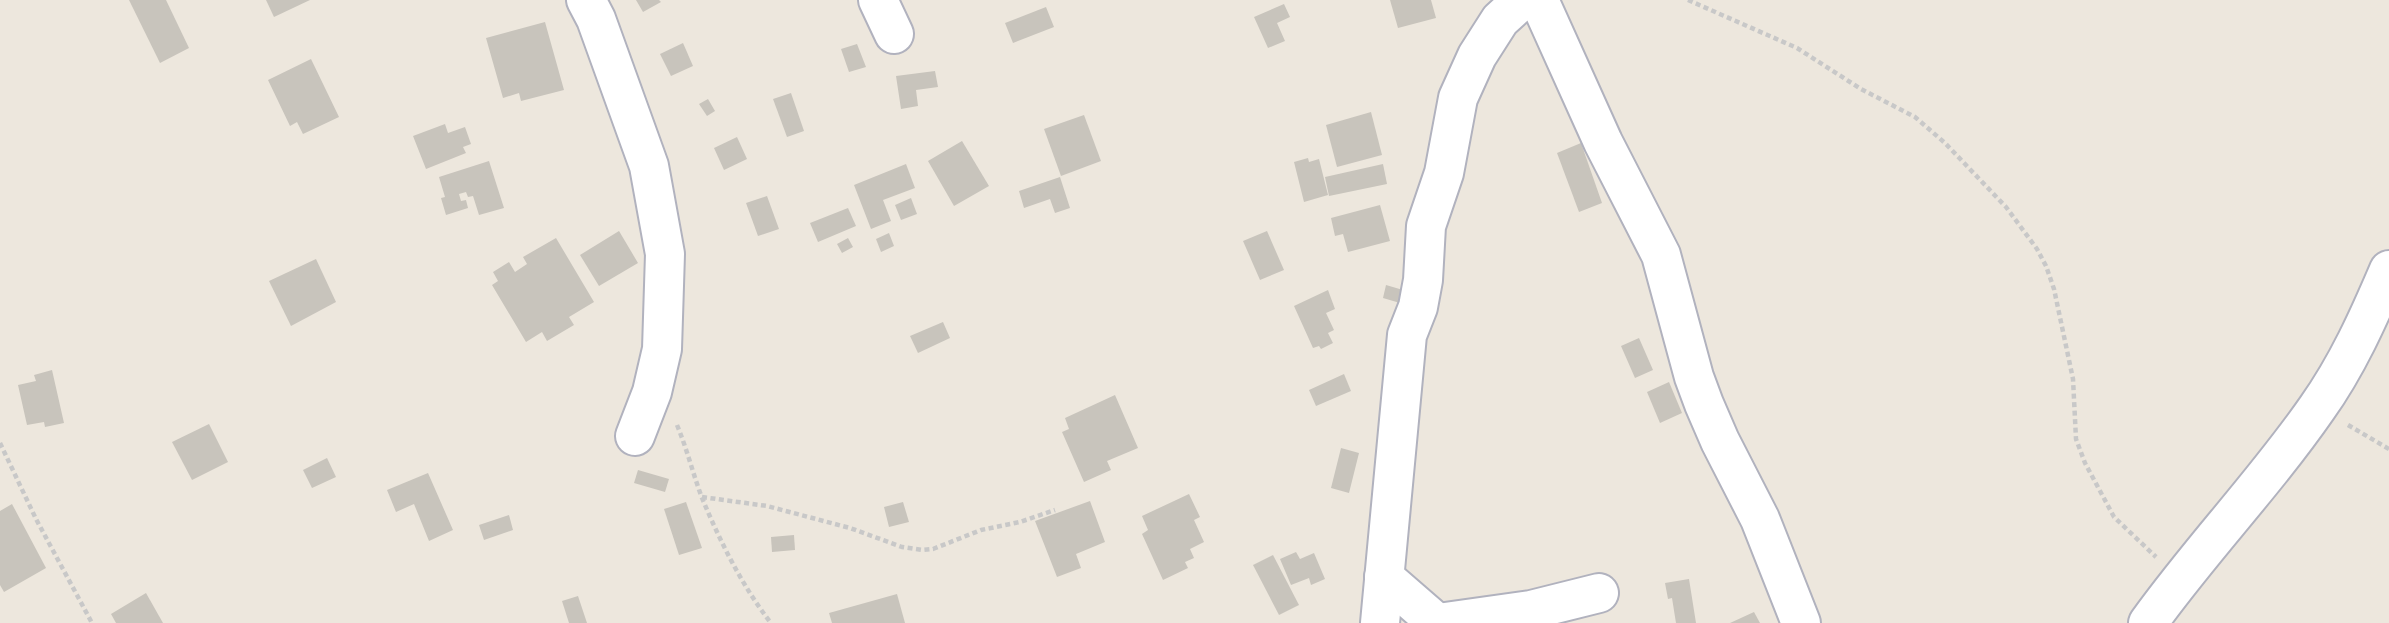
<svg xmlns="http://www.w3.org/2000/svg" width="2389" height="623" viewBox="0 0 2389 623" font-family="Helvetica,sans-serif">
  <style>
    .building { fill: #c8c4bc }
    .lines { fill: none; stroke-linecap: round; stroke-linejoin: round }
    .minor-casing { stroke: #b1b2be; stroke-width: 42 }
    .path { stroke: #c8c8c8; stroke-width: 4.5; stroke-dasharray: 5 3.5; stroke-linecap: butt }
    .minor { stroke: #fff; stroke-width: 38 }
  </style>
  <rect width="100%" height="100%" fill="#ede7dd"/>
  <g class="building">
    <path d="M129 0H166L189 48 160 63Z"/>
    <path d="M266 0H310L274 17Z"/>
    <path d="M636 0H659L661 2 643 12Z"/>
    <path d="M1390 0H1431L1436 18 1398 28Z"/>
    <path d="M1284 4 1290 17 1277 23 1285 41 1268 48 1254 17Z"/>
    <path d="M1046 7 1054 27 1013 43 1005 23Z"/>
    <path d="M545 22 564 90 521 101 519 93 503 98 486 38Z"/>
    <path d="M683 43 693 66 671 76 660 54Z"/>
    <path d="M857 44 866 67 849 72 841 49Z"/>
    <path d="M311 59 339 117 303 134 297 122 290 126 268 80Z"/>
    <path d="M935 71 938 87 916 90 918 106 901 109 896 76Z"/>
    <path d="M791 93 804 131 787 137 773 99Z"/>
    <path d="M708 99 715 111 707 116 699 104Z"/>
    <path d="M1371 112 1382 155 1337 167 1326 125Z"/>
    <path d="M1084 115 1101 161 1061 176 1044 129Z"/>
    <path d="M445 124 448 133 465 127 471 144 463 147 466 153 426 169 413 136Z"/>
    <path d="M737 137 747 159 724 170 714 148Z"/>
    <path d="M962 141 989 186 954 206 928 161Z"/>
    <path d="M1581 143 1602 203 1579 212 1557 153Z"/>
    <path d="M1308 158 1309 162 1319 159 1328 195 1304 202 1294 162Z"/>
    <path d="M489 161 504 208 479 215 473 196 468 197 466 192 459 194 461 201 466 200 468 208 446 215 441 198 445 197 439 177Z"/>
    <path d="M906 164 915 188 883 200 891 221 871 229 854 185Z"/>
    <path d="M1383 164 1387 184 1329 196 1325 177Z"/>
    <path d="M1060 177 1070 208 1055 213 1050 199 1024 208 1019 191Z"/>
    <path d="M767 196 779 229 758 236 746 203Z"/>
    <path d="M911 198 917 214 901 220 895 205Z"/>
    <path d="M1380 205 1390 241 1348 252 1343 234 1335 236 1331 218Z"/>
    <path d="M848 208 856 226 818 242 810 223Z"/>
    <path d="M619 231 638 263 599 286 580 255Z"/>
    <path d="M1267 231 1284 270 1260 280 1243 241Z"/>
    <path d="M889 233 894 246 881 252 876 239Z"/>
    <path d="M556 238 594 302 569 317 574 325 547 341 542 332 526 342 492 285 498 281 493 272 509 262 515 272 527 264 523 257Z"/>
    <path d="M848 238 853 247 842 253 837 244Z"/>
    <path d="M316 259 336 302 291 326 269 281Z"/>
    <path d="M1386 285 1403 290 1400 303 1383 298Z"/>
    <path d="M1328 290 1335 309 1326 313 1334 330 1328 333 1333 343 1321 349 1319 346 1313 348 1294 306Z"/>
    <path d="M943 322 950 338 918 353 910 336Z"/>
    <path d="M1639 338 1653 370 1635 378 1621 346Z"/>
    <path d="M52 370 64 423 45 427 44 422 27 425 18 385 36 381 34 375Z"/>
    <path d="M1344 374 1351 391 1316 406 1309 390Z"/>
    <path d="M1669 382 1682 413 1660 423 1647 392Z"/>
    <path d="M1115 395 1138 448 1107 461 1111 470 1084 482 1062 432 1069 429 1065 418Z"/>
    <path d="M209 424 228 462 192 480 172 442Z"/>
    <path d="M1341 448 1359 453 1349 493 1331 488Z"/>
    <path d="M327 458 336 477 312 488 303 470Z"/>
    <path d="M638 470 669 479 665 492 634 483Z"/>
    <path d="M428 473 453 530 429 541 414 504 396 512 387 490Z"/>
    <path d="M1189 494 1200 517 1194 520 1204 542 1190 549 1194 558 1185 562 1188 568 1163 580 1142 534 1148 530 1142 516Z"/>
    <path d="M1090 501 1105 542 1076 554 1081 568 1057 577 1035 521Z"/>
    <path d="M686 502 702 548 679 555 664 509Z"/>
    <path d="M903 502 909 522 889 527 884 507Z"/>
    <path d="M12 504 46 568 4 592 0 585V511Z"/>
    <path d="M509 515 513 530 484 540 479 525Z"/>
    <path d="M794 535 795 550 772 552 771 537Z"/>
    <path d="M1296 552 1300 559 1314 553 1325 579 1311 585 1309 578 1291 585 1280 559Z"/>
    <path d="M1273 555 1299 605 1279 615 1253 565Z"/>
    <path d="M1689 579 1696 623H1676L1672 598 1668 599 1665 583Z"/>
    <path d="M146 593 163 623H116L111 614Z"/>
    <path d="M897 594 905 623H832L829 613Z"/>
    <path d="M578 596 587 623H569L562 601Z"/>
    <path d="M1754 612 1760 623H1730Z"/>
  </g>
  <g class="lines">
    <defs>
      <g id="minor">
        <path d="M586 0 596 19 649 166 665 254 662 349 652 392 635 436"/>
        <path d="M878 0 894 34"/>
        <path d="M1539 0 1603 142 1661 255 1694 377 1704 404 1720 441 1760 519 1801 623"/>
        <path d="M1384 577 1437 623"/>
        <path d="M1380 623 1407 335 1418 307 1423 280 1426 226 1444 173 1458 98 1477 56 1500 20 1522 0"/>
        <path d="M1438 623 1531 610 1599 593"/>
        <path d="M2148 623C2201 549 2265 483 2317 408 2347 366 2369 317 2389 270"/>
      </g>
    </defs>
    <use href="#minor" class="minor-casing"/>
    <g class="path">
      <path d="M1688 0 1797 48 1861 89 1915 117 1945 143 2006 207 2037 249 2046 266 2054 289 2073 379 2076 439 2085 463 2114 517 2156 557"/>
      <path d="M677 425C687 449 693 474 702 498 720 541 742 586 771 623"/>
      <path d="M2348 425 2389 449"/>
      <path d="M0 443 36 519 92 623"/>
      <path d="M702 497 767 506 850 528 902 547 922 550 933 549 981 530 1020 522 1055 510"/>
    </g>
    <use href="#minor" class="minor"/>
  </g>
</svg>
